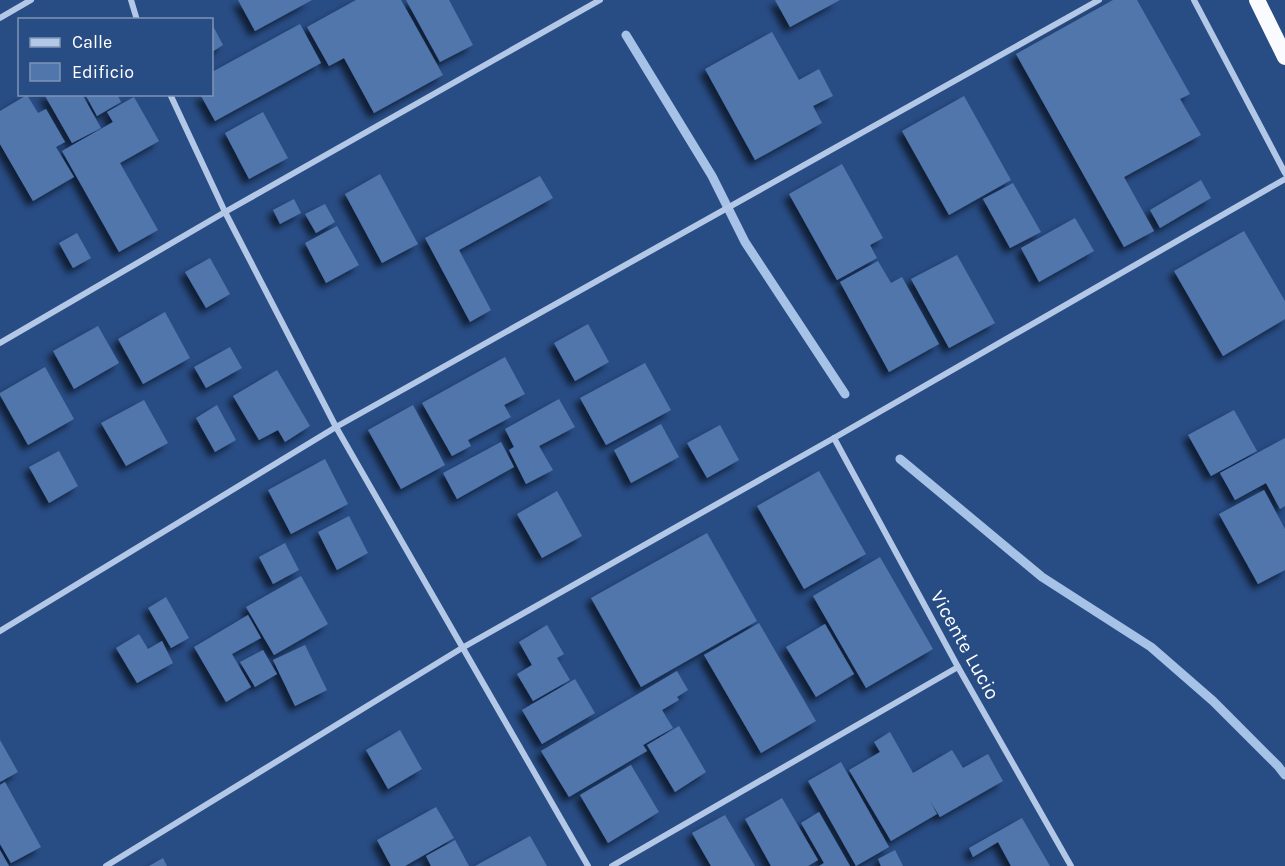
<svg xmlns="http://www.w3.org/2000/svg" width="1285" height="866" viewBox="0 0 1285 866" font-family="Karla,sans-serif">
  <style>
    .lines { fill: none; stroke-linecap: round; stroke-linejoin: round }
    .stream { stroke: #a7c2e7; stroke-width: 9 }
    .building { fill: #5176ac; filter: url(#shadow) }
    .minor { stroke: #b3c8e7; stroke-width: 6 }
    .trunk { stroke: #fafbfe; stroke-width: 16 }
    .labels { text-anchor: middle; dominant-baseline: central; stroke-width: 4.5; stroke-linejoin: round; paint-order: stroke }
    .street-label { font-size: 20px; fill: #fff; stroke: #284c84 }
  </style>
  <defs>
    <filter id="shadow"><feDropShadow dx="-5.5" dy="5.5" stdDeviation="3" flood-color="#0009"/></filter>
  </defs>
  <rect width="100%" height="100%" fill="#284c84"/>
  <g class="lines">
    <g class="stream">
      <path d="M626 35 712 176 745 242 845 394"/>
      <path d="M900 459 1042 577 1151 647 1213 701 1278 766 1285 775"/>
    </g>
  </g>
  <g class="building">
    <path d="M238 0H312L255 31Z"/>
    <path d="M356 0H401L443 75 374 113 344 58 329 66 307 27Z"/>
    <path d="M406 0H449L473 45 440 62Z"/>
    <path d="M775 0H840L790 27Z"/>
    <path d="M1113 0H1137L1190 94 1180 99 1201 135 1124 177 1154 231 1124 247 1016 54Z"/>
    <path d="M212 24 223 45 212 52Z"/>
    <path d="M300 24 321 63 215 121 200 94H212V72Z"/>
    <path d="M772 32 799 80 819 69 833 96 813 106 822 123 755 160 705 69Z"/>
    <path d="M44 94H82L101 128 72 143Z"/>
    <path d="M85 94H117L121 102 97 116Z"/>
    <path d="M27 95 38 113 46 109 65 142 56 147 74 177 33 201 0 144V111Z"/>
    <path d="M964 96 1011 180 949 215 902 131Z"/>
    <path d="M134 97 159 141 120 163 158 230 119 252 62 151 113 122 107 112Z"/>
    <path d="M263 112 288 158 249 179 225 133Z"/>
    <path d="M842 164 883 238 870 245 877 258 837 280 789 194Z"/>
    <path d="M380 174 418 244 382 263 345 194Z"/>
    <path d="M540 176 553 198 459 250 491 310 470 322 425 238Z"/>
    <path d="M1201 180 1211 198 1160 228 1150 210Z"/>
    <path d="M1013 183 1041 232 1010 248 983 199Z"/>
    <path d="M294 199 301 213 280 224 273 210Z"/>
    <path d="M325 204 335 222 316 233 305 214Z"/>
    <path d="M1075 218 1094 251 1039 282 1021 248Z"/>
    <path d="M337 226 359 265 326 283 305 243Z"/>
    <path d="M1244 231 1285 301V319L1223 356 1174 271Z"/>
    <path d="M77 233 91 258 73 268 59 243Z"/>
    <path d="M957 255 995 323 949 348 911 279Z"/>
    <path d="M210 258 230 294 206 308 185 272Z"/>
    <path d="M878 261 891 283 902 277 939 344 889 372 840 282Z"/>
    <path d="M165 312 190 358 143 384 118 339Z"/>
    <path d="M588 324 609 362 575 381 554 343Z"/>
    <path d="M98 326 119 363 74 389 53 351Z"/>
    <path d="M230 347 242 368 206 388 194 367Z"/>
    <path d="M505 357 525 394 504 405 511 417 468 440 471 446 452 456 422 403Z"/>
    <path d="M645 363 671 410 606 445 580 398Z"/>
    <path d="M45 367 74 419 28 445 0 395V393Z"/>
    <path d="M277 370 310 426 285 442 278 430 259 440 233 396Z"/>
    <path d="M559 399 575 427 539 446 553 470 526 484 509 450 514 447 505 429Z"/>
    <path d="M144 400 168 443 126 466 101 423Z"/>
    <path d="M217 405 236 440 215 452 196 418Z"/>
    <path d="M413 405 445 465 401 489 368 430Z"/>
    <path d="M1234 410 1257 451 1211 476 1188 435Z"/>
    <path d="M661 424 679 457 631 483 614 450Z"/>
    <path d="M720 425 739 460 707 478 687 443Z"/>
    <path d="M1285 438V506L1280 509 1266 483 1235 500 1220 473Z"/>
    <path d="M501 442 514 467 457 499 443 473Z"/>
    <path d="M59 451 78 486 49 503 29 467Z"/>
    <path d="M325 459 348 504 291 534 268 490Z"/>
    <path d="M819 471 866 554 804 589 757 506Z"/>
    <path d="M1264 490 1285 529V570L1258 584 1219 514Z"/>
    <path d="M557 491 582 536 542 558 517 514Z"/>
    <path d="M349 516 368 553 337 570 318 532Z"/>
    <path d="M707 533 757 621 641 687 591 598Z"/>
    <path d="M285 543 299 570 273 584 259 557Z"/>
    <path d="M880 557 933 649 866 688 813 596Z"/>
    <path d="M301 576 328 624 274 655 246 607Z"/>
    <path d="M166 597 189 638 171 648 148 608Z"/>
    <path d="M248 615 261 638 232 654 251 687 226 702 194 647Z"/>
    <path d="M759 623 816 721 761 753 704 655Z"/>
    <path d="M825 624 854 674 816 697 786 647Z"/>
    <path d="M547 625 564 654 557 658 570 680 533 701 517 674 532 665 519 642Z"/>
    <path d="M139 634 148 649 162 641 173 663 137 683 116 648Z"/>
    <path d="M305 645 327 690 295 706 273 660Z"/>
    <path d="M263 650 277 674 255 687 240 662Z"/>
    <path d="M677 671 688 690 677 697 679 700 662 710 673 728 643 745 647 751 569 797 541 751Z"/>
    <path d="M575 679 595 713 542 744 522 710Z"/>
    <path d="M679 726 706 772 675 792 647 745Z"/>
    <path d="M400 730 422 769 388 789 366 750Z"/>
    <path d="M890 732 913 773 952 750 963 768 988 754 1003 781 940 817 930 801 937 814 891 841 849 770 880 752 874 742Z"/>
    <path d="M0 740 18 772 0 782Z"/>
    <path d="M841 762 889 847 856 866 808 781Z"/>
    <path d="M631 765 659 812 608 843 580 795Z"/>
    <path d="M5 782 41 847 11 863 0 844V785Z"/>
    <path d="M782 798 818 860 808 866H771L745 819Z"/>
    <path d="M436 807 454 838 405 866H391L377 840Z"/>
    <path d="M819 812 850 866H819L824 863 801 823Z"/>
    <path d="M725 815 755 866H711L692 833Z"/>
    <path d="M1022 818 1050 866H1011L998 842 973 857 969 848Z"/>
    <path d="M530 836 547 866H475Z"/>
    <path d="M455 840 469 866H431L426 856Z"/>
    <path d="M0 850 9 866H0Z"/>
    <path d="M895 850 903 866H881L878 859Z"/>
    <path d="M163 858 167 866H149Z"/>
  </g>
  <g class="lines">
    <g class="minor">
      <path d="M131 0 137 20"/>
      <path d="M1194 0 1285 173"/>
      <path d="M0 18 31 0"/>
      <path d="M170 94 225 212 336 427 588 866"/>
      <path d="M0 343 225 212 600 0"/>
      <path d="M834 438 958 667 1071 866"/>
      <path d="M0 631 336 427 1099 0"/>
      <path d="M106 866 462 648 834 438 1285 179"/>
      <path d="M612 866 958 667"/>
    </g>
    <path class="trunk" d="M1257 0 1285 57"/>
  </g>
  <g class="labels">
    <g class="street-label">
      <text transform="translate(965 645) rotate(61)">Vicente Lucio</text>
    </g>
  </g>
  <rect x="18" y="18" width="195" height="78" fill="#284c84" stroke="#7e94b5" stroke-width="1.5"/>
  <rect x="30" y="38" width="30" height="9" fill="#b3c8e7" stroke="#7e94b5" stroke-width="1.5"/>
  <text x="72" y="48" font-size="18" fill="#ffffff">Calle</text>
  <rect x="30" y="63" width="30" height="18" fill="#5176ac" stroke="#7e94b5" stroke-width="1.5"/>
  <text x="72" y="78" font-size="18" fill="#ffffff">Edificio</text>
</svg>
